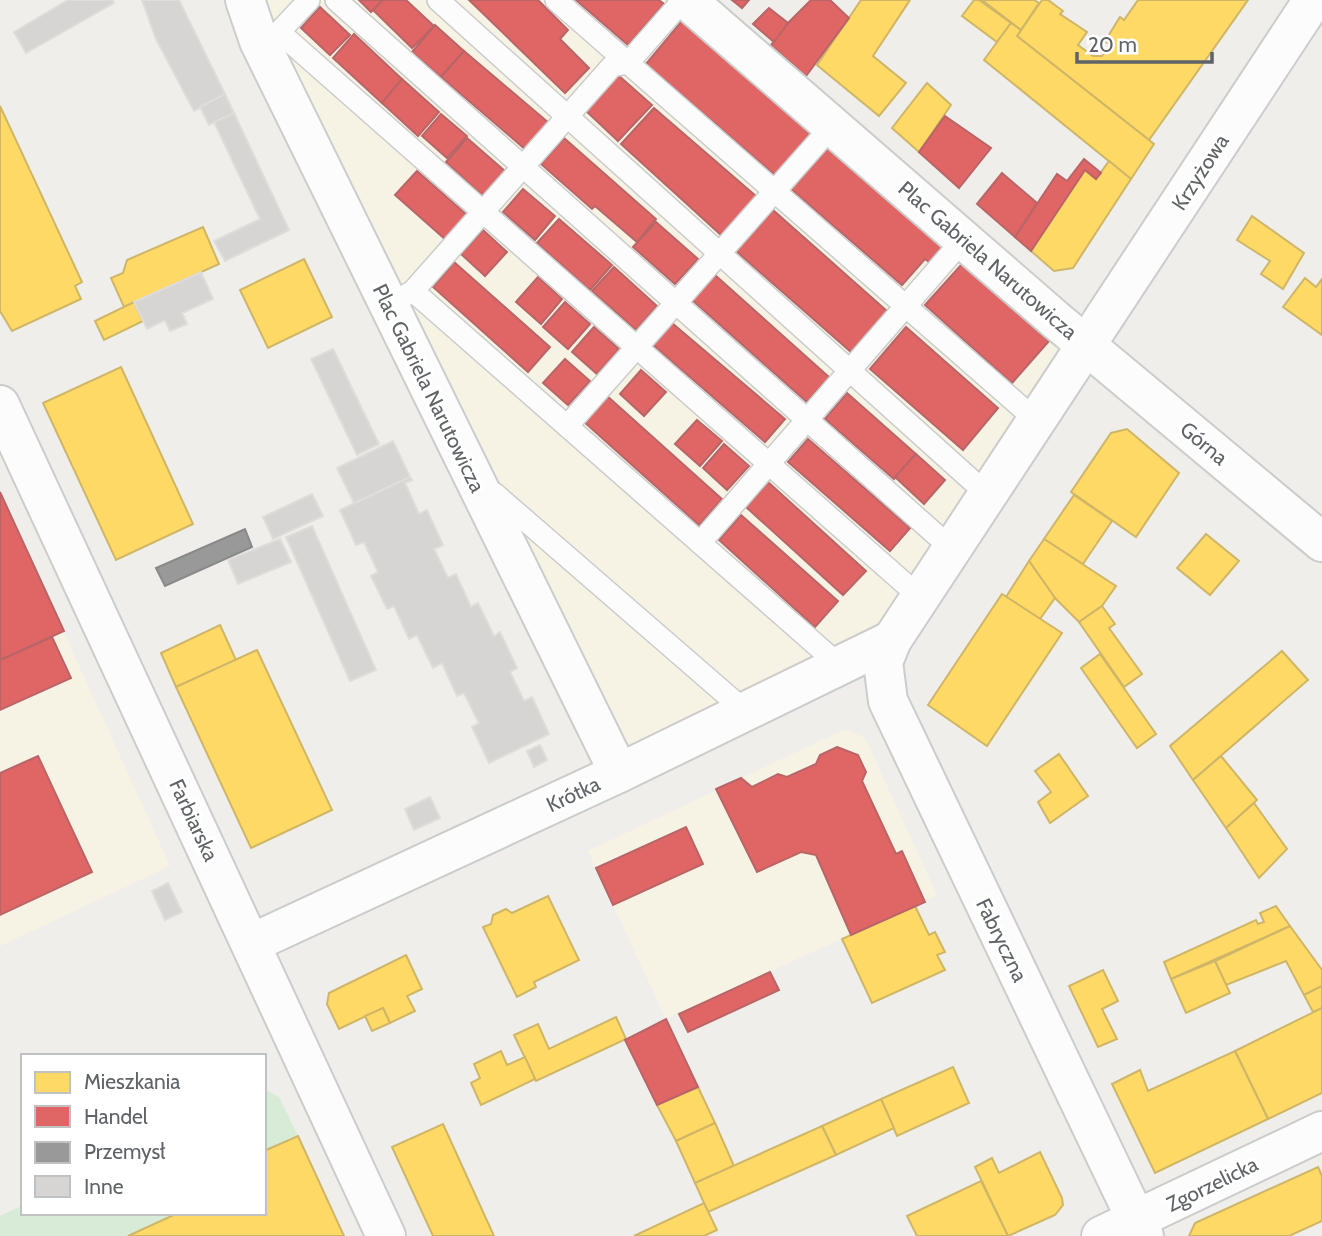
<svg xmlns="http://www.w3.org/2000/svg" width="1322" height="1236" viewBox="0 0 1322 1236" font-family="Cabin,sans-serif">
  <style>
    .commercial { fill: #f7f3e4 }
    .green { fill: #d8ebd6 }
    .homes { fill: #ffd966; stroke: #cfb667; stroke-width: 2 }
    .shops { fill: #e06666; stroke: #b96567; stroke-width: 2 }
    .industry { fill: #999; stroke: #88898a; stroke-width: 2 }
    .building { fill: #d6d5d3; stroke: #deddd9; stroke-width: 2 }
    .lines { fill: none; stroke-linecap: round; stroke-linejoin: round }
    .service-casing { stroke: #cbcccc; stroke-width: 24 }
    .minor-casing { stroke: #cbcccc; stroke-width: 42 }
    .service { stroke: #fdfcfc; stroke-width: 21 }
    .minor { stroke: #fdfcfc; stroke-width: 38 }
    .labels { text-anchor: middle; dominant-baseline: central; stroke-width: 7; stroke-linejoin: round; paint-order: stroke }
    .street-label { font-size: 21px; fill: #5f6368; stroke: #fff }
  </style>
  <rect width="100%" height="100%" fill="#efeeea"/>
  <g class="commercial">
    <path d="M261 0H665L1067 350 879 627 643 745 628 743 616 734 495 494Z"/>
    <path d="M0 492 170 866 0 946Z"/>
    <path d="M845 729 865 738 937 895 666 1019 588 851Z"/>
  </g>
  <g class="green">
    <path d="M268 1091 279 1097 298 1136 264 1151V1093Z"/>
    <path d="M23 1205V1213H178L128 1236H0V1216Z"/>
  </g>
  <g class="homes">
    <path d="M861 0H910L873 56 906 83 879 116 817 65Z"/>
    <path d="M974 0H979L1011 23 997 42 962 16Z"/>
    <path d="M982 0H1034L1039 3 1021 30Z"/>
    <path d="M1042 0H1048L1063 11 1060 14 1087 32 1078 45 1093 56H1102L1110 45 1105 41 1120 17 1124 20 1138 0H1248L1149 140 1017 36Z"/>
    <path d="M1011 23 1021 30 1017 36 1154 144 1131 179 984 60Z"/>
    <path d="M927 83 951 105 919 152 892 128Z"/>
    <path d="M0 106 82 282 75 286 81 299 12 331 0 311Z"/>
    <path d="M1109 161 1131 179 1073 268 1054 271 1031 251 1085 170 1096 179Z"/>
    <path d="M1252 216 1304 253 1283 289 1261 274 1270 261 1237 240Z"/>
    <path d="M203 227 219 264 124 307 111 278 123 273 127 260Z"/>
    <path d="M304 259 332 317 268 348 240 290Z"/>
    <path d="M1305 278 1316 287 1322 279V335L1283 307Z"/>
    <path d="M134 302 143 321 104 340 95 321Z"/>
    <path d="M121 367 193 524 116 560 43 403Z"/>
    <path d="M1127 429 1179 473 1136 537 1071 492 1111 433Z"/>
    <path d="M1074 495 1112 521 1083 564 1044 539Z"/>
    <path d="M1206 534 1239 561 1210 595 1177 568Z"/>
    <path d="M1044 539 1116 586 1102 606 1079 622 1055 598 1029 561Z"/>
    <path d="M1029 561 1055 598 1040 619 1006 597Z"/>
    <path d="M1002 594 1062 633 987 746 928 705Z"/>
    <path d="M1102 606 1115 624 1109 628 1142 674 1124 687 1079 622Z"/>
    <path d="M220 625 236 660 176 687 161 653Z"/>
    <path d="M257 650 332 810 251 848 176 687Z"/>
    <path d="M1282 651 1308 680 1193 780 1170 746Z"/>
    <path d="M1100 654 1156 734 1137 748 1081 668Z"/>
    <path d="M1059 754 1088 796 1050 823 1038 802 1051 792 1035 771Z"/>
    <path d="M1221 756 1257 800 1226 828 1193 780Z"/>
    <path d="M1254 803 1287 849 1259 878 1226 828Z"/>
    <path d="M548 896 579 960 534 982 536 987 517 997 483 927 491 924 493 915 506 909 512 913Z"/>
    <path d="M915 906 929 935 935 932 945 952 937 955 945 970 872 1003 842 939Z"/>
    <path d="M1276 906 1290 926 1171 979 1164 962 1256 920 1258 924 1264 922 1260 913Z"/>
    <path d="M1290 926 1322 970V986L1304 995 1286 961 1226 985 1215 961Z"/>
    <path d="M406 955 422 989 407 996 415 1011 390 1023 383 1008 339 1029 327 1004 329 993Z"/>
    <path d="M1215 961 1230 993 1186 1013 1171 979Z"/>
    <path d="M1103 970 1118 1001 1102 1009 1117 1039 1098 1047 1069 986Z"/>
    <path d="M1322 986V1008L1313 1012 1304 995Z"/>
    <path d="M383 1008 390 1023 372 1031 365 1016Z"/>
    <path d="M1322 1008V1093L1268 1119 1235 1051Z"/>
    <path d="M616 1017 626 1039 536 1081 514 1035 538 1024 549 1049Z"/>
    <path d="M501 1051 507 1065 525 1057 535 1079 481 1105 471 1083 480 1078 474 1064Z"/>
    <path d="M1235 1051 1268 1119 1155 1173 1112 1084 1140 1070 1148 1091Z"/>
    <path d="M953 1067 969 1103 897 1136 881 1099Z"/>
    <path d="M698 1087 715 1123 676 1141 657 1105Z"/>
    <path d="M881 1099 894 1128 836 1155 822 1126Z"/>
    <path d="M715 1123 734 1166 695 1183 676 1141Z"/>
    <path d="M443 1124 494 1236H433L392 1147Z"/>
    <path d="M822 1126 836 1155 708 1212 695 1183Z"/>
    <path d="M298 1136 344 1236H128L178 1213H264V1151Z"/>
    <path d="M1040 1152 1062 1198 1063 1205 1055 1215 1008 1236 975 1167 992 1158 999 1173Z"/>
    <path d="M1318 1167 1322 1176V1221L1289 1236H1189L1195 1223Z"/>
    <path d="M981 1181 1008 1236H917L907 1216Z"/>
    <path d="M704 1203 717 1230 704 1236H634Z"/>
  </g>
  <g class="shops">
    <path d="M359 0H383L371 12Z"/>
    <path d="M383 0H406L434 26 412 48 373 10Z"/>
    <path d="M469 0H538L568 30 560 39 589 68 565 93Z"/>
    <path d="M576 0H659L664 4 628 45Z"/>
    <path d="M732 0H749L742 8Z"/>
    <path d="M811 0H830L849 18 806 76 771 45 788 23Z"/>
    <path d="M320 7 350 35 330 55 301 28Z"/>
    <path d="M769 8 788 23 774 42 753 24Z"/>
    <path d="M682 21 811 133 775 175 646 64Z"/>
    <path d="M435 25 464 51 441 77 412 52Z"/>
    <path d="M354 34 402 79 382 103 333 58Z"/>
    <path d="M464 51 549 123 526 150 441 77Z"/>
    <path d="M618 75 652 105 618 141 585 110Z"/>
    <path d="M402 79 439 112 418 136 382 103Z"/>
    <path d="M654 108 756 196 721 235 621 144Z"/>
    <path d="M441 114 467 136 447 158 422 136Z"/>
    <path d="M945 116 991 148 959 188 919 152Z"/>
    <path d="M467 138 505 171 483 196 446 162Z"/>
    <path d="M564 138 656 219 637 242 595 206 592 209 541 164Z"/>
    <path d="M828 147 943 247 929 262 925 259 902 285 791 189Z"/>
    <path d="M1084 159 1101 173 1096 179 1085 170 1031 251 1015 237 1057 174 1067 181Z"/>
    <path d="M417 171 467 215 446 240 395 195Z"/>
    <path d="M1002 173 1037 203 1015 237 977 204Z"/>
    <path d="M523 189 555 216 535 240 503 212Z"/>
    <path d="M773 210 887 311 851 352 736 251Z"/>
    <path d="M559 219 612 265 590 290 537 243Z"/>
    <path d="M656 222 698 259 675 284 633 247Z"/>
    <path d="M483 230 507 252 485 276 461 254Z"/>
    <path d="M454 262 550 347 528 372 433 287Z"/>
    <path d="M962 264 1049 341 1012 383 925 305Z"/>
    <path d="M614 267 657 306 636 330 592 291Z"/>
    <path d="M715 275 829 377 807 402 692 300Z"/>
    <path d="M538 277 562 299 541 324 516 302Z"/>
    <path d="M565 302 590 324 568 349 543 327Z"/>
    <path d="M672 323 785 419 765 442 653 345Z"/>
    <path d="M594 327 619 349 597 374 572 352Z"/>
    <path d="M906 327 998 408 963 450 870 369Z"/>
    <path d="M565 359 590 381 568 405 543 383Z"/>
    <path d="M641 370 666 392 644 416 620 394Z"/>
    <path d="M847 393 916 454 894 479 825 419Z"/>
    <path d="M606 395 722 499 699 525 583 421Z"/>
    <path d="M697 420 722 441 700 466 675 444Z"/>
    <path d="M808 439 910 528 890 551 788 462Z"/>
    <path d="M724 444 749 466 727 490 703 468Z"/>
    <path d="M916 454 945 480 924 504 895 477Z"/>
    <path d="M768 482 866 571 843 595 746 507Z"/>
    <path d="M0 492 64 631 0 660Z"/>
    <path d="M741 515 838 601 815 627 719 540Z"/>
    <path d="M52 637 71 678 0 710V660Z"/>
    <path d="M837 747 858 755 866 772 862 781 896 854 902 851 925 902 851 935 816 855 801 852 757 872 716 789 741 778 752 787 778 774 787 777 816 764 820 755Z"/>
    <path d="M38 756 92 872 0 915V773Z"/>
    <path d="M686 827 703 864 613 905 596 868Z"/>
    <path d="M770 972 779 990 688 1032 679 1014Z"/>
    <path d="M666 1019 698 1087 657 1105 625 1040Z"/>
  </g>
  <path class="industry" d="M245 529 252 547 165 586 156 568Z"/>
  <g class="building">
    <path d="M68 0H112L114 3 26 53 14 32Z"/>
    <path d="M142 0H179L225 94 194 111 156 39Z"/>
    <path d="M225 94 234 113 209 125 200 107Z"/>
    <path d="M234 113 289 230 225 261 214 241 260 219 214 122Z"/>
    <path d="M201 272 213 299 182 313 187 324 170 331 165 320 147 329 134 302Z"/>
    <path d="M333 349 379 444 357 455 311 359Z"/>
    <path d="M393 441 410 477 354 503 337 468Z"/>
    <path d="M410 477 412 480 405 483 419 514 427 510 443 545 434 549 448 578 456 574 471 607 478 603 494 636 500 632 517 668 510 672 524 701 532 697 549 734 489 763 472 727 479 723 464 693 457 696 442 663 433 668 417 635 409 639 394 606 387 609 371 576 378 572 364 542 356 545 340 510Z"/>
    <path d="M312 494 323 516 273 539 263 517Z"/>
    <path d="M312 526 376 670 350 681 286 537Z"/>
    <path d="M280 539 291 562 238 584 228 560Z"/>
    <path d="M540 745 547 760 534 767 527 751Z"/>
    <path d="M430 797 440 818 414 830 405 809Z"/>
    <path d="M168 883 182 912 165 920 152 891Z"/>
  </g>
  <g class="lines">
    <defs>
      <g id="service">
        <path d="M336 0 952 549"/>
        <path d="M438 0 988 495"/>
        <path d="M556 0 1037 421"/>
        <path d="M279 32 920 597"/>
        <path d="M267 38 279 32 309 0"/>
        <path d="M413 291 830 657 836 669"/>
        <path d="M401 298 413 291 612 66 628 63 683 0"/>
        <path d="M568 425 833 125"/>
        <path d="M486 498 495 494 736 703 741 715"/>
        <path d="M700 543 963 240"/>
      </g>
      <g id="minor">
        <path d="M245 0 259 41 619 773"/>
        <path d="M687 0 1057 321 1322 542"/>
        <path d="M0 405 386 1236"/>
        <path d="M252 943 619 773 892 640"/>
        <path d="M1101 1236 1322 1131"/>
        <path d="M1144 1236 888 701 883 662 892 640 1313 0"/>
      </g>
    </defs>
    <use href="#service" class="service-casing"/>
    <use href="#minor" class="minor-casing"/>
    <use href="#service" class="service"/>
    <use href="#minor" class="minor"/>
  </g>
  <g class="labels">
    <g class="street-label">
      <text transform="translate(1200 172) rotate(-57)">Krzyżowa</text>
      <text transform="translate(988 260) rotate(41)">Plac Gabriela Narutowicza</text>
      <text transform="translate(429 388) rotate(64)">Plac Gabriela Narutowicza</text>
      <text transform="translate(1204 443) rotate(40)">Górna</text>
      <text transform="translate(573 794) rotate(-25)">Krótka</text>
      <text transform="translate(194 820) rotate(65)">Farbiarska</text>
      <text transform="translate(1002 940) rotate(64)">Fabryczna</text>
      <text transform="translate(1212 1184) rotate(-26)">Zgorzelicka</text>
    </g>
  </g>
  <rect x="21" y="1054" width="245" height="161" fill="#ffffff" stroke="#bfc1c3" stroke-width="2"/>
  <rect x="35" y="1072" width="35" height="21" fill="#ffd966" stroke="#bfc1c3" stroke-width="2"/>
  <text x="84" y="1089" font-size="21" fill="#5f6368">Mieszkania</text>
  <rect x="35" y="1106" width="35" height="21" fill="#e06666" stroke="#bfc1c3" stroke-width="2"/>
  <text x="84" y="1124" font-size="21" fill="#5f6368">Handel</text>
  <rect x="35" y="1142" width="35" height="21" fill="#999999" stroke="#bfc1c3" stroke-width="2"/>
  <text x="84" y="1159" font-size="21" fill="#5f6368">Przemysł</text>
  <rect x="35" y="1176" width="35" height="21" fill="#d6d5d3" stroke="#bfc1c3" stroke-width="2"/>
  <text x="84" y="1194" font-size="21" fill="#5f6368">Inne</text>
  <path d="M1077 52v10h135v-10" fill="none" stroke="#5f6368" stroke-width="3.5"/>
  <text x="1088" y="52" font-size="21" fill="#5f6368" stroke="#ffffff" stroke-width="5" paint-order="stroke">20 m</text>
</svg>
